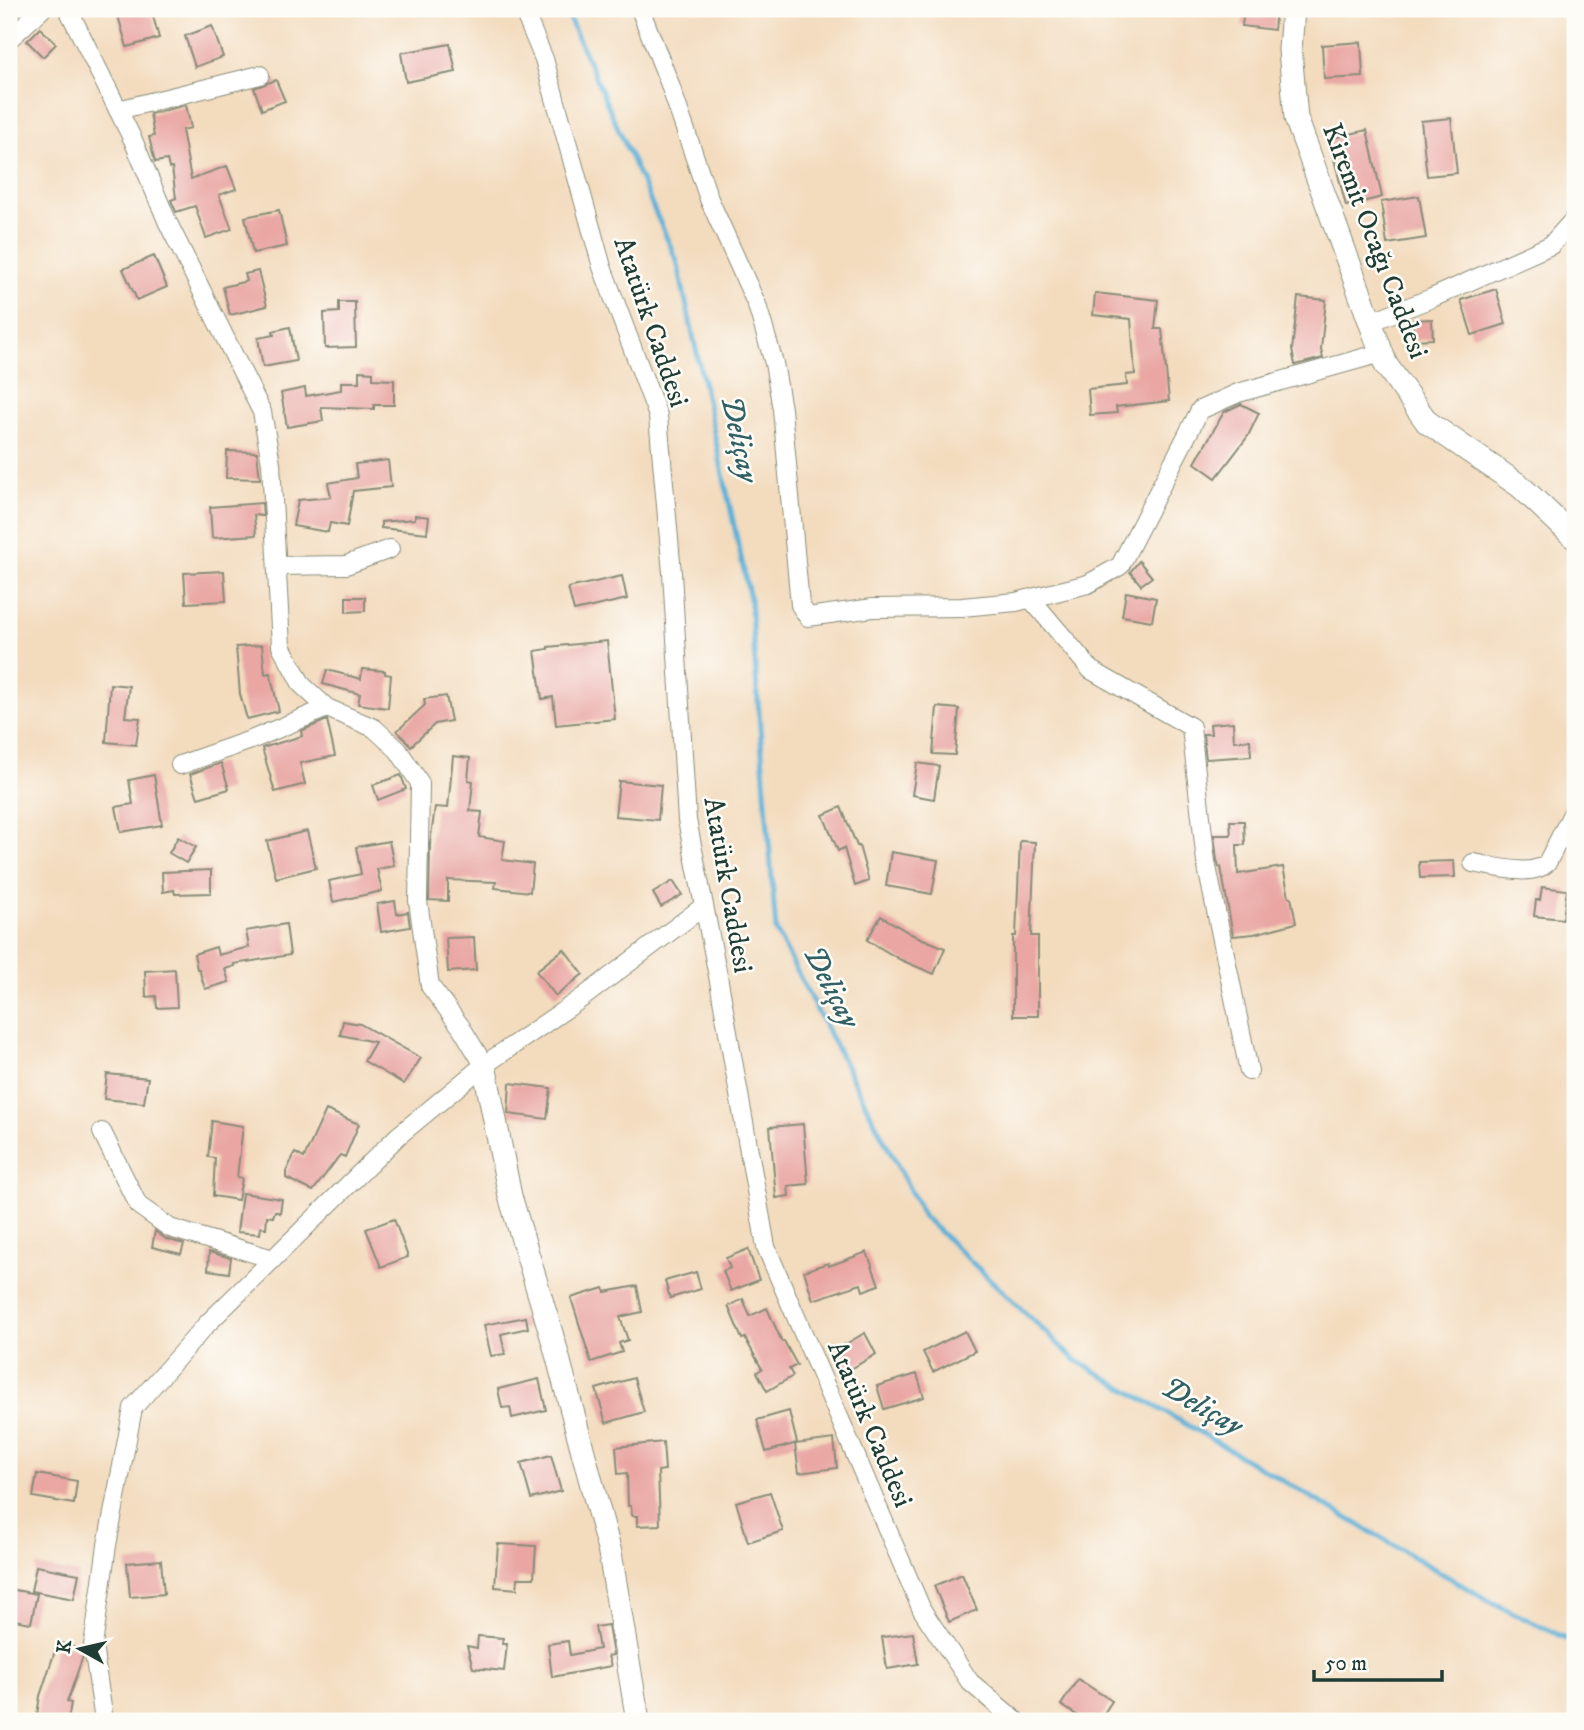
<svg xmlns="http://www.w3.org/2000/svg" width="1584" height="1730" viewBox="0 0 1584 1730" font-family="'IM FELL DW Pica',serif">
  <style>
    .lines { fill: none; stroke-linecap: round; stroke-linejoin: round }
    .stream { stroke: #5bb0d7; stroke-width: 5 }
    .building { fill: #e9a6a3 }
    .minor-casing { stroke: #898c79; stroke-width: 20 }
    .tertiary-casing { stroke: #898c79; stroke-width: 25 }
    .minor { stroke: #fff; stroke-width: 18 }
    .tertiary { stroke: #fff; stroke-width: 23 }
    .labels { text-anchor: middle; dominant-baseline: central; stroke-width: 5; stroke-linejoin: round; paint-order: stroke }
    .street-label { font-size: 28px; fill: #1f3d34; stroke: #fdfcf7 }
    .water-label { font-size: 30px; font-style: italic; fill: #316065; stroke: #fdfcf7 }
  </style>
  <rect width="100%" height="100%" fill="#fdfcf7"/>
  <filter id="ink" filterUnits="userSpaceOnUse"><feTurbulence type="fractalNoise" baseFrequency=".0143" numOctaves="2"/><feDisplacementMap in="SourceGraphic" scale="14" xChannelSelector="R" yChannelSelector="G"/><feConvolveMatrix kernelMatrix="1 2 1 2 8 2 1 2 1" color-interpolation-filters="sRGB"/></filter>
  <filter id="wash" filterUnits="userSpaceOnUse"><feTurbulence type="fractalNoise" baseFrequency=".00686" numOctaves="4" result="noise"/><feDisplacementMap in="SourceGraphic" scale="28" xChannelSelector="R" yChannelSelector="G"/><feGaussianBlur stdDeviation="1.57" result="paint"/><feColorMatrix in="noise" values="0 0 0 0 0 0 0 0 0 0 0 0 0 0 0 0 0 1.4 0 .05"/><feComposite in="paint" operator="in"/></filter>
  <g filter="url(#wash)">
    <rect width="100%" height="100%" fill="#f3dbbe"/>
    <g class="lines">
      <path class="stream" d="M565 9 677 261 750 599 776 931 924 1217 1074 1359 1491 1602 1575 1643"/>
    </g>
    <g id="blocks">
      <g class="building">
        <path d="M116 9H151L159 38 127 47Z"/>
        <path d="M1244 9H1276L1274 30 1242 26Z"/>
        <path d="M212 26 223 57 195 67 185 36Z"/>
        <path d="M40 28 56 44 43 57 27 41Z"/>
        <path d="M1361 42 1363 77 1324 79 1322 45Z"/>
        <path d="M450 44 456 72 406 82 401 53Z"/>
        <path d="M276 80 285 101 262 110 254 88Z"/>
        <path d="M186 105 191 128 182 130 191 179 227 166 236 189 219 195 232 229 206 238 195 206 176 212 171 200 176 198 172 168H169L167 160 155 162 149 137 154 136 150 114Z"/>
        <path d="M1451 118 1457 173 1427 176 1421 121Z"/>
        <path d="M1367 130 1382 197 1346 206 1329 139Z"/>
        <path d="M1419 196 1426 238 1387 244 1381 202Z"/>
        <path d="M279 210 287 246 253 253 245 217Z"/>
        <path d="M154 256 167 287 137 300 123 269Z"/>
        <path d="M258 271 267 306 230 315 223 287 247 281 245 274Z"/>
        <path d="M1496 289 1506 324 1472 335 1461 300Z"/>
        <path d="M1095 293 1158 300 1155 329H1162L1169 401 1116 407 1117 413 1090 415 1088 389 1127 385 1126 375 1135 374 1131 319 1093 315Z"/>
        <path d="M1298 297 1326 300 1321 349 1323 358 1295 365 1292 350Z"/>
        <path d="M339 302H355L356 347 325 348 324 313 339 312Z"/>
        <path d="M1432 319 1433 339 1414 340 1412 320Z"/>
        <path d="M290 327 296 361 263 367 258 338 274 335 273 331Z"/>
        <path d="M359 371 373 372V379L394 380V405H374V409L321 407 323 421 287 427 281 393 305 388 306 396 341 390V382H359Z"/>
        <path d="M1241 404 1259 413 1248 436 1216 478 1195 463 1224 412Z"/>
        <path d="M227 451 257 452 260 479 226 478Z"/>
        <path d="M388 460 391 487 353 491 347 526 330 523 328 532 293 526 298 500 331 497 328 483 357 478 355 464Z"/>
        <path d="M262 503 263 516 254 515 256 535 212 538 210 507Z"/>
        <path d="M415 515 429 517 427 533 381 528V522L415 519Z"/>
        <path d="M1139 561 1152 577 1141 585 1130 572Z"/>
        <path d="M224 571 226 601 186 603 184 573Z"/>
        <path d="M622 576 627 599 574 611 568 588Z"/>
        <path d="M1126 592 1156 598 1152 621 1122 616Z"/>
        <path d="M346 597H365V611L346 612Z"/>
        <path d="M607 641 615 719 556 725 553 697 542 699 535 651 548 649V647Z"/>
        <path d="M262 645 265 674 270 673 279 711 247 719 240 694 236 647Z"/>
        <path d="M362 669 385 671V674L391 675 388 708 358 704 360 694 323 684 327 670 361 679Z"/>
        <path d="M110 684 129 686 125 717 140 718 136 745 106 742Z"/>
        <path d="M446 696 451 721 435 724 411 746 397 731 425 705 424 699Z"/>
        <path d="M937 707 959 709 955 755 933 754Z"/>
        <path d="M327 720 335 756 300 763 305 784 275 792 262 748 302 736 301 731Z"/>
        <path d="M1233 722 1234 741 1250 740 1251 756 1206 759 1203 734H1211L1210 724Z"/>
        <path d="M453 756 470 758 468 780 473 781 470 811 482 812 479 837 505 841 502 860 533 864 530 892 495 888 496 882 448 880V901L429 900 430 844 435 807 448 808Z"/>
        <path d="M221 763 229 789 198 798 190 774Z"/>
        <path d="M917 763 939 766 934 799 912 795Z"/>
        <path d="M154 775 162 825 121 832 116 807 133 804 129 780Z"/>
        <path d="M401 775 406 789 378 800 373 785Z"/>
        <path d="M619 781 661 785 658 820 615 816Z"/>
        <path d="M841 807 857 846H859L869 881 855 886 844 848 838 851 823 815Z"/>
        <path d="M1230 821H1244L1245 845H1237L1238 874 1283 867 1289 897H1291L1296 923 1254 934 1233 936 1221 867H1219L1217 860 1214 835H1231Z"/>
        <path d="M307 831 316 868 276 878 267 841Z"/>
        <path d="M178 837 196 847 186 863 169 853Z"/>
        <path d="M389 841 394 866 377 869 382 891 333 902 329 881 361 874 356 847Z"/>
        <path d="M1020 841 1035 842 1031 936H1038V1016H1013V936H1016Z"/>
        <path d="M891 852 938 860 932 894 886 886Z"/>
        <path d="M1454 861 1455 877 1420 878 1419 862Z"/>
        <path d="M211 870V893L175 894 174 890 163 892 162 872Z"/>
        <path d="M673 881 682 895 661 907 653 893Z"/>
        <path d="M1542 887 1567 890 1563 919 1534 916 1536 900H1540Z"/>
        <path d="M395 901 397 914 408 912 410 927 381 932 377 904Z"/>
        <path d="M881 916 911 934 945 948 934 974 901 960 867 940Z"/>
        <path d="M286 924 290 955 234 964 235 966 225 969 229 982 205 989 199 969H197L194 954 216 947 218 955 249 947 246 931Z"/>
        <path d="M474 937 476 970 448 972 446 938Z"/>
        <path d="M564 949 583 974 556 996 536 971Z"/>
        <path d="M175 969 177 1007 157 1008 156 996 146 997 145 971Z"/>
        <path d="M343 1021 360 1024 421 1058 404 1084 364 1061 375 1042 340 1035Z"/>
        <path d="M107 1074 148 1078 144 1103 104 1099Z"/>
        <path d="M510 1083 551 1088 547 1119 508 1114Z"/>
        <path d="M326 1110 359 1124 345 1157 340 1155 313 1191 286 1178V1172L295 1153 304 1158Z"/>
        <path d="M212 1121 243 1126 237 1177 242 1178 238 1200 213 1196 215 1158 208 1157Z"/>
        <path d="M803 1124 808 1184 788 1186 789 1196 776 1198 770 1127Z"/>
        <path d="M242 1193 282 1199 280 1213 275 1211 273 1217 267 1216 266 1228 261 1227 260 1234 237 1232Z"/>
        <path d="M394 1219 408 1257 381 1267 366 1229Z"/>
        <path d="M155 1231 166 1239 184 1244 181 1254 152 1247Z"/>
        <path d="M748 1249 759 1280 731 1291 723 1271 730 1268 726 1258Z"/>
        <path d="M209 1252 231 1258 229 1273 208 1270Z"/>
        <path d="M867 1252 879 1285 863 1291 861 1284 813 1300 804 1271 828 1263 829 1266Z"/>
        <path d="M696 1272 701 1289 670 1298 665 1281Z"/>
        <path d="M637 1286 642 1312 620 1317 628 1340 619 1343 622 1352 591 1362 571 1298 604 1288 605 1292Z"/>
        <path d="M743 1299 750 1316 767 1308 782 1342 784 1341 797 1365 789 1369 793 1376 767 1391 757 1372 762 1369 745 1338 742 1339 728 1306Z"/>
        <path d="M526 1317 528 1328 501 1334 505 1354 491 1356 484 1325Z"/>
        <path d="M965 1331 975 1351 933 1372 923 1352Z"/>
        <path d="M865 1333 876 1354 849 1370 837 1349Z"/>
        <path d="M917 1374 924 1397 884 1409 877 1386Z"/>
        <path d="M634 1378 644 1412 606 1423 596 1389Z"/>
        <path d="M539 1379 546 1410 512 1418 510 1407 502 1408 498 1389Z"/>
        <path d="M789 1411 797 1443 766 1452 757 1420Z"/>
        <path d="M834 1439 837 1468 799 1473 795 1444Z"/>
        <path d="M663 1442 665 1470 658 1471 660 1525 637 1526V1516H632L631 1506H628L627 1473 618 1474 616 1447Z"/>
        <path d="M551 1455 561 1491 531 1499 521 1463Z"/>
        <path d="M37 1474 77 1481 74 1504 33 1497Z"/>
        <path d="M770 1492 783 1531 748 1542 736 1502Z"/>
        <path d="M498 1544 536 1546 534 1578H518L517 1589 495 1587Z"/>
        <path d="M161 1560 164 1594 130 1597 127 1563Z"/>
        <path d="M36 1566 79 1574 74 1599 31 1591Z"/>
        <path d="M962 1574 977 1610 949 1622 934 1586Z"/>
        <path d="M9 1589 37 1594 31 1623 9 1619Z"/>
        <path d="M608 1625 613 1655 608 1656 611 1666 552 1677 548 1644 568 1641 570 1655 599 1649 595 1627Z"/>
        <path d="M913 1633 918 1664 887 1669 882 1637Z"/>
        <path d="M478 1636 503 1638 502 1644H507L504 1671 473 1668 467 1646 477 1648Z"/>
        <path d="M58 1642 82 1650 83 1656 67 1702 71 1703 68 1721H36L40 1696Z"/>
        <path d="M1078 1679 1112 1701 1099 1721H1086L1061 1705Z"/>
      </g>
    </g>
  </g>
  <g filter="url(#ink)">
    <use href="#blocks" fill-opacity="0" stroke="#898c79" stroke-width="2"/>
    <g class="lines">
      <defs>
        <g id="minor">
          <path d="M68 9 133 140 168 223 262 412 271 463 281 646 302 685 327 708 374 728 398 750 420 783 418 901 430 986 461 1027 484 1065"/>
          <path d="M523 9 544 59 602 267 658 416 672 573 687 820 718 976 766 1247 922 1610 970 1682 1016 1721"/>
          <path d="M640 9 669 82 709 199 757 305 774 363 782 409 800 605 808 617 873 608 962 607 1016 602 1088 584 1120 566 1200 410 1238 393 1381 353"/>
          <path d="M9 39 42 9"/>
          <path d="M118 110 260 75"/>
          <path d="M1370 322 1432 298 1551 245 1575 218"/>
          <path d="M277 566 346 565 390 549"/>
          <path d="M1031 599 1091 670 1191 727 1206 862 1249 1071"/>
          <path d="M180 765 251 740 327 708"/>
          <path d="M1473 863C1493 866 1532 878 1547 863L1575 808"/>
          <path d="M102 1132 138 1205 170 1228 273 1259"/>
          <path d="M104 1721 93 1646 107 1545 133 1408 207 1324 398 1136 484 1065 582 998 704 906"/>
        </g>
        <g id="tertiary">
          <path d="M1293 9 1290 50 1296 118 1386 365 1427 422 1520 486 1575 538"/>
          <path d="M484 1065 510 1196 554 1343 610 1553 638 1721"/>
        </g>
      </defs>
      <use href="#minor" class="minor-casing"/>
      <use href="#tertiary" class="tertiary-casing"/>
      <use href="#minor" class="minor"/>
      <use href="#tertiary" class="tertiary"/>
    </g>
  </g>
  <g class="labels">
    <g class="street-label">
      <text transform="translate(1375 241) rotate(69)">Kiremit Ocağı Caddesi</text>
      <text transform="translate(651 322) rotate(71)">Atatürk Caddesi</text>
      <text transform="translate(728 885) rotate(80)">Atatürk Caddesi</text>
      <text transform="translate(870 1424) rotate(67)">Atatürk Caddesi</text>
    </g>
    <g class="water-label">
      <text transform="translate(739 439) rotate(78)">Deliçay</text>
      <text transform="translate(831 987) rotate(63)">Deliçay</text>
      <text transform="translate(1202 1407) rotate(30)">Deliçay</text>
    </g>
  </g>
  <rect width="1584" height="1730" fill="none" stroke="#fdfcf7" stroke-width="35"/>
  <g transform="translate(80 1649) rotate(278)" stroke="#fdfcf7" stroke-width="5" paint-order="stroke">
  <path d="M0-5L12 26L0 18L-12 26Z" fill="#1f3d34"/>
  <text y="-10" font-size="19" font-weight="bold" text-anchor="middle" fill="#1f3d34">K</text>
  </g>
  <path d="M1314 1670v10h128v-10" fill="none" stroke="#1f3d34" stroke-width="3.5"/>
  <text x="1325" y="1670" font-size="21" fill="#1f3d34" stroke="#fdfcf7" stroke-width="5" paint-order="stroke">50 m</text>
</svg>
